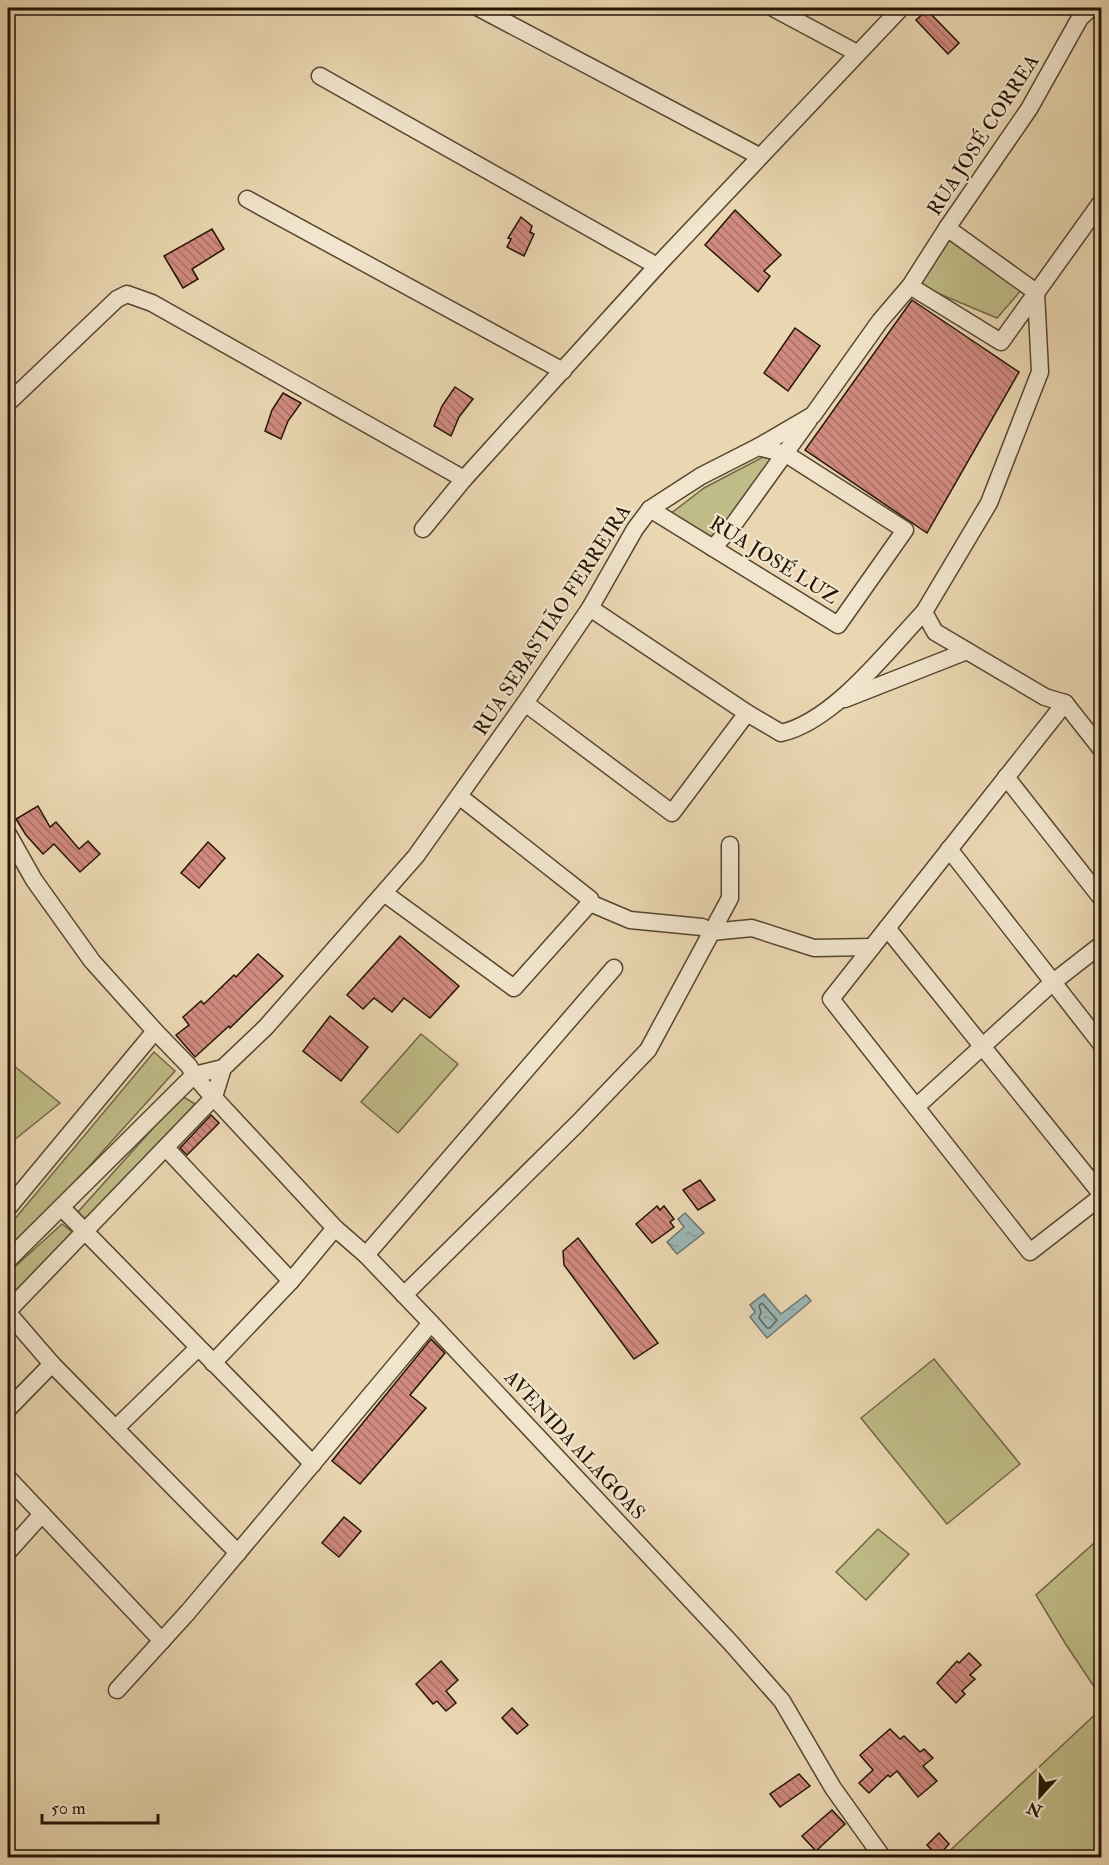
<svg xmlns="http://www.w3.org/2000/svg" width="1109" height="1865" viewBox="0 0 1109 1865" font-family="'IM FELL Double Pica',serif">
  <style>
    .green { fill: #bfbc87; stroke: #726846; stroke-width: 1.5 }
    .water { fill: url(#water-ripples); stroke: #6b766f; stroke-width: 1.5 }
    .lines { fill: none; stroke-linecap: round; stroke-linejoin: round }
    .shore { stroke: #60665d; stroke-width: 1.5 }
    .building { fill: url(#building-back-hatch); stroke: #241504; stroke-width: 1.5 }
    .street-casing { stroke: #564630; stroke-width: 19 }
    .street { stroke: #f1e5cd; stroke-width: 16 }
    .labels { text-anchor: middle; dominant-baseline: central; stroke-width: 4.5; stroke-linejoin: round; paint-order: stroke }
    .street-label { font-size: 20px; fill: #241504; stroke: #f1e5cd }
  </style>
  <defs>
    <pattern id="water-ripples" width="26" height="14" patternUnits="userSpaceOnUse" patternTransform="scale(1.5)"><rect width="26" height="14" fill="#9bb7b6"/><path d="M2 4q2-2 4 0t4 0M15 11q2-2 4 0t4 0" fill="none" stroke="#859c9b"/></pattern>
    <pattern id="building-back-hatch" width="6" height="6" patternUnits="userSpaceOnUse" patternTransform="scale(1.5)"><rect width="6" height="6" fill="#d08a7f"/><path d="M-1 5l2 2M0 0l6 6M5-1l2 2" fill="none" stroke="#a97066"/></pattern>
  </defs>
  <rect width="100%" height="100%" fill="#ead7b2"/>
  <filter id="stains"><feTurbulence type="fractalNoise" baseFrequency=".00333" numOctaves="4"/><feColorMatrix values="0 0 0 0 .2 0 0 0 0 .09 0 0 0 0 .02 0 0 0 .5 -.17"/></filter>
  <radialGradient id="worn" r=".72"><stop offset=".6" stop-color="#630" stop-opacity="0"/><stop offset="1" stop-color="#630" stop-opacity=".3"/></radialGradient>
  <g class="green">
    <path d="M951 237 1024 287 997 318 918 285Z"/>
    <path d="M763 457 775 460 715 539 709 540 670 514 704 488Z"/>
    <path d="M421 1034 458 1064 398 1133 361 1102Z"/>
    <path d="M154 1052 175 1071 84 1172 8 1251V1227Z"/>
    <path d="M8 1061 60 1103 8 1145Z"/>
    <path d="M182 1096 195 1104 89 1222 77 1213Z"/>
    <path d="M62 1224 75 1234 8 1300V1273Z"/>
    <path d="M934 1359 1020 1464 947 1524 861 1418Z"/>
    <path d="M878 1529 909 1554 866 1600 836 1572Z"/>
    <path d="M1101 1537V1697L1065 1643 1036 1595Z"/>
    <path d="M1101 1709V1857H943Z"/>
  </g>
  <g class="water">
    <path d="M685 1213 704 1233 677 1254 667 1242 684 1227 678 1219Z"/>
    <path d="M764 1294 781 1314 806 1295 811 1301 767 1338 750 1317 755 1312 750 1305Z"/>
  </g>
  <g class="lines">
    <path class="shore" d="M762 1303 777 1320 770 1328H767L759 1318 761 1312 759 1306Z"/>
  </g>
  <g class="building">
    <path d="M927 10 959 43 948 54 916 20Z"/>
    <path d="M735 210 781 255 764 271 770 276 758 292 705 245Z"/>
    <path d="M521 217 532 226 530 232 534 234 524 256 507 247 511 239 508 238Z"/>
    <path d="M212 229 224 249 192 269 198 279 183 288 164 256Z"/>
    <path d="M912 300 1019 372 927 533 805 450Z"/>
    <path d="M795 328 820 346 788 391 764 373Z"/>
    <path d="M455 387 473 399 459 417 451 436 434 426 442 406Z"/>
    <path d="M283 393 301 403 288 421 281 439 265 431 272 410Z"/>
    <path d="M38 806 50 827 56 822 79 849 88 841 100 854 80 872 54 844 43 854 26 835 16 819Z"/>
    <path d="M208 842 225 858 199 888 181 873Z"/>
    <path d="M400 936 459 986 430 1018 404 998 392 1012 374 998 363 1009 347 995Z"/>
    <path d="M258 954 283 976 230 1028 229 1026 195 1057 176 1035 189 1025 183 1017 201 1001 204 1004 234 975 236 977Z"/>
    <path d="M330 1016 368 1047 341 1081 303 1051Z"/>
    <path d="M211 1115 219 1123 187 1155 180 1148Z"/>
    <path d="M700 1180 715 1200 698 1210 683 1190Z"/>
    <path d="M657 1206 660 1210 664 1206 674 1219 670 1222 674 1227 652 1243 636 1224Z"/>
    <path d="M578 1238 658 1343 634 1359 564 1265 563 1251Z"/>
    <path d="M431 1339 445 1353 410 1395 426 1408 360 1484 332 1461Z"/>
    <path d="M344 1517 361 1531 339 1557 322 1543Z"/>
    <path d="M969 1653 981 1665 970 1675 975 1679 962 1691 965 1694 956 1703 937 1683 957 1661 959 1663Z"/>
    <path d="M441 1661 458 1680 446 1691 456 1703 446 1711 437 1701 433 1704 416 1684Z"/>
    <path d="M512 1708 528 1725 517 1734 502 1718Z"/>
    <path d="M890 1729 900 1739 904 1736 920 1752 924 1749 933 1758 923 1766 937 1781 918 1797 897 1771 890 1777 888 1775 869 1793 859 1783 873 1770 860 1755Z"/>
    <path d="M799 1774 810 1786 780 1807 770 1794Z"/>
    <path d="M832 1810 845 1824 816 1851 802 1836Z"/>
    <path d="M939 1833 949 1844 938 1856 927 1845Z"/>
  </g>
  <g class="lines">
    <defs>
      <g id="street">
        <path d="M479 8 759 156"/>
        <path d="M773 8 857 53"/>
        <path d="M320 76 657 266"/>
        <path d="M247 199 563 371"/>
        <path d="M947 228 1036 292 1040 372 989 503 924 612 935 632 1045 697 1065 703 1102 750"/>
        <path d="M910 286 1001 342 1102 201"/>
        <path d="M8 403 117 299 127 294 152 303 464 479"/>
        <path d="M650 509 838 625 905 530 786 454 758 447"/>
        <path d="M423 529 464 479 657 266 901 8"/>
        <path d="M713 548 734 524 809 420"/>
        <path d="M590 608 747 713 781 733C834 721 887 651 924 612"/>
        <path d="M845 699 967 651"/>
        <path d="M525 703 672 813 747 713"/>
        <path d="M1065 703 831 999 1030 1252 1102 1196"/>
        <path d="M1006 777 1102 899"/>
        <path d="M8 834 34 880 92 961 155 1031 189 1066 194 1075 204 1087 335 1228 366 1255 431 1323 731 1643 782 1701 833 1788 883 1858"/>
        <path d="M949 849 1102 1045"/>
        <path d="M384 893 514 988 590 903V899L459 796"/>
        <path d="M590 903 630 920 702 927 711 932 752 928 814 948 872 947"/>
        <path d="M887 928 1102 1195"/>
        <path d="M916 1107 1052 983 1102 944"/>
        <path d="M166 1148 291 1281"/>
        <path d="M8 1208 155 1031"/>
        <path d="M62 1208 313 1464"/>
        <path d="M366 1255 614 968"/>
        <path d="M8 1260 194 1075 223 1068"/>
        <path d="M404 1295 577 1124 648 1050 730 898V845"/>
        <path d="M8 1311 214 1097 223 1068 266 1027 416 856 525 703 590 608 635 529 650 509 701 476 758 447 813 415 880 321 910 286 947 228 1029 109 1080 18 1091 8"/>
        <path d="M8 1313 52 1364 238 1553"/>
        <path d="M213 1363 291 1281 335 1228"/>
        <path d="M8 1409 52 1364"/>
        <path d="M116 1428 198 1348"/>
        <path d="M8 1478 162 1641"/>
        <path d="M8 1552 42 1514"/>
        <path d="M117 1690 188 1612 431 1323"/>
      </g>
    </defs>
    <use href="#street" class="street-casing"/>
    <use href="#street" class="street"/>
  </g>
  <g class="labels">
    <g class="street-label">
      <text transform="translate(983 135) rotate(-57)">RUA JOSÉ CORREA</text>
      <text transform="translate(774 560) rotate(32)">RUA JOSÉ LUZ</text>
      <text transform="translate(552 620) rotate(-57)">RUA SEBASTIÃO FERREIRA</text>
      <text transform="translate(575 1445) rotate(47)">AVENIDA ALAGOAS</text>
    </g>
  </g>
  <rect width="1109" height="1865" fill="none" stroke="#ead7b2" stroke-width="30"/>
  <rect x="9" y="9" width="1091" height="1847" fill="none" stroke="#241504" stroke-width="3"/>
  <rect x="15" y="15" width="1079" height="1835" fill="none" stroke="#241504" stroke-width="1.5"/>
  <g transform="translate(1040 1796) rotate(202)" stroke="#f1e5cd" stroke-width="4.5" paint-order="stroke">
  <path d="M0-4.5L10 22L0 15L-10 22Z" fill="#241504"/>
  <text y="-9" font-size="16" font-weight="bold" text-anchor="middle" fill="#241504">N</text>
  </g>
  <path d="M42 1814v9h116v-9" fill="none" stroke="#241504" stroke-width="3"/>
  <text x="51" y="1814" font-size="18" fill="#241504" stroke="#f1e5cd" stroke-width="4.5" paint-order="stroke">50 m</text>
  <rect width="100%" height="100%" filter="url(#stains)"/>
  <rect width="100%" height="100%" fill="url(#worn)"/>
</svg>
